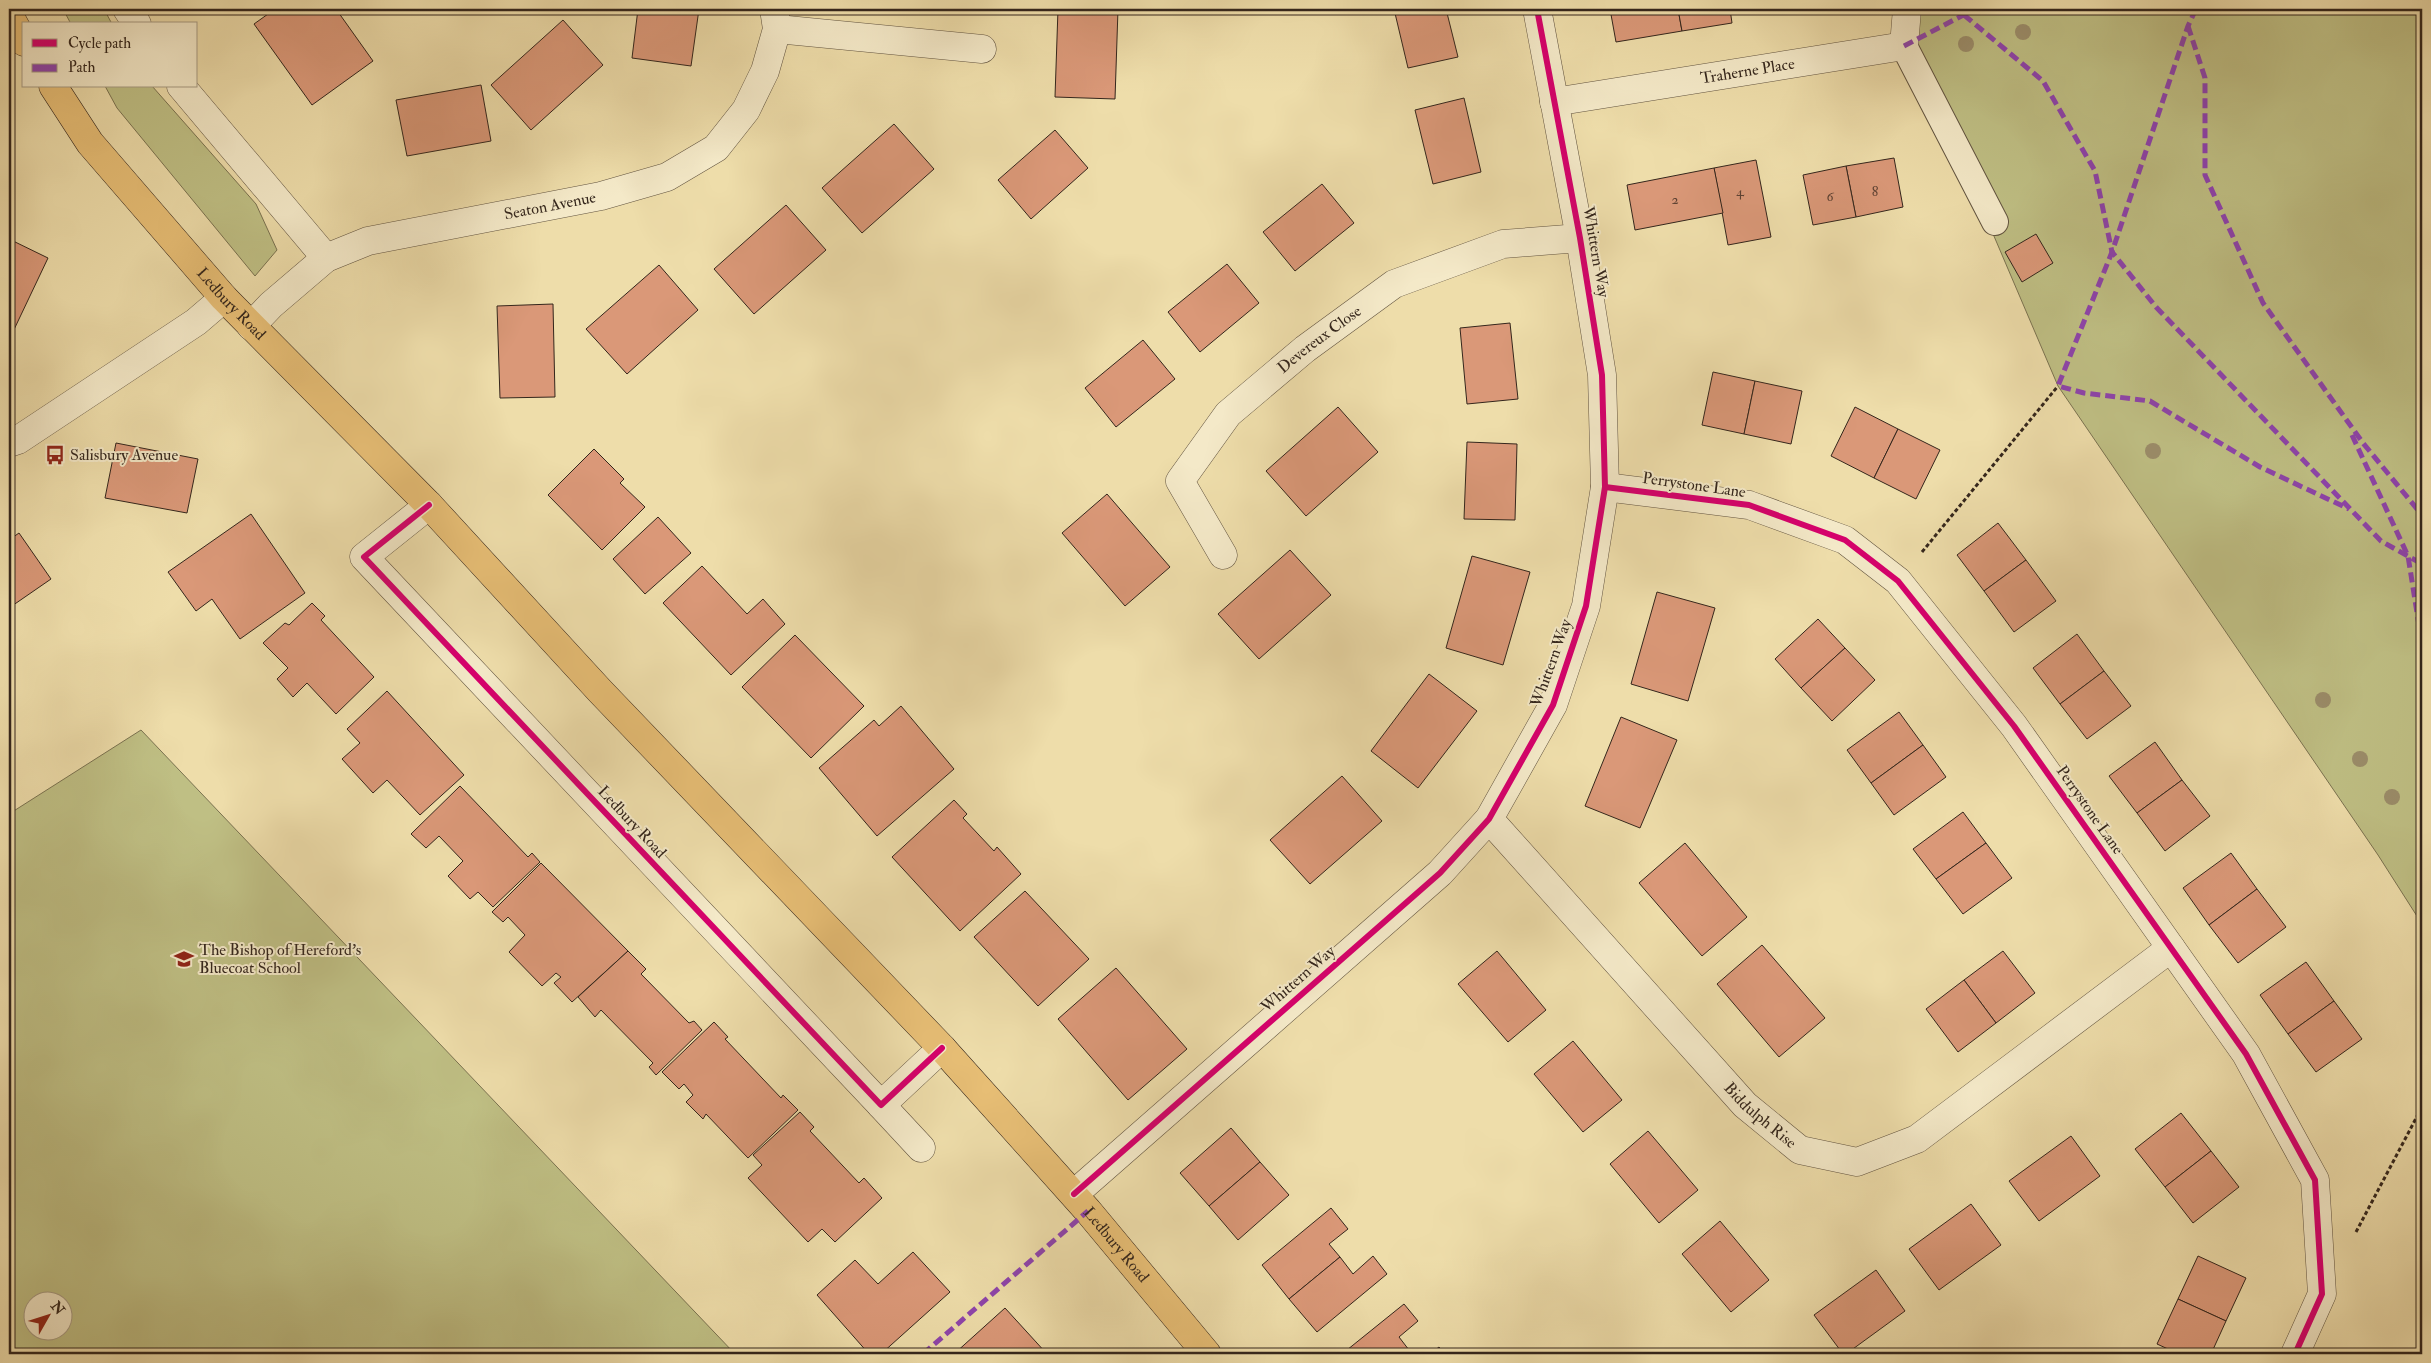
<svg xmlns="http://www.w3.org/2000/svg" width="2431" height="1363" viewBox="0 0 2431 1363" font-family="'IM FELL Double Pica',serif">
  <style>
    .green { fill: #bfbf84; stroke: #7a7250; fill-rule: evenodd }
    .building { fill: #da9878; stroke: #34261c }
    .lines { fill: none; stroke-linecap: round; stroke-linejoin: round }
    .service-casing { stroke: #625440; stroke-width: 28 }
    .minor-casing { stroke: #625440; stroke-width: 29 }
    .trunk-casing { stroke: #34261c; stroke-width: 29 }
    .path { stroke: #34261c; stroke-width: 3; stroke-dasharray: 4 2.5; stroke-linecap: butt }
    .service { stroke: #f4e9c8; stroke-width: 26 }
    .minor { stroke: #f4e9c8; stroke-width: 28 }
    .trunk { stroke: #e7be75; stroke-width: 28 }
    .quiet { stroke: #8e44ad; stroke-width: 5; stroke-dasharray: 10 5; stroke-linecap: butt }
    .cycleway-casing { stroke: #f4e9c8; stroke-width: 9 }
    .cycleway { stroke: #d6006c; stroke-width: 6 }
    .tree { fill: #9b8d6a }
    .labels { text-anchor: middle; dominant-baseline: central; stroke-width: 4; stroke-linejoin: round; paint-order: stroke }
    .number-label { font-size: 14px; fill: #5e4233 }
    .street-label { font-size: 16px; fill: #34261c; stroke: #f4e9c8 }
    .poi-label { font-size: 16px; fill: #34261c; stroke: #f4e9c8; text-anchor: start }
  </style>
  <rect width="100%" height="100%" fill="#eda"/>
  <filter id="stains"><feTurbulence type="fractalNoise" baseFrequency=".004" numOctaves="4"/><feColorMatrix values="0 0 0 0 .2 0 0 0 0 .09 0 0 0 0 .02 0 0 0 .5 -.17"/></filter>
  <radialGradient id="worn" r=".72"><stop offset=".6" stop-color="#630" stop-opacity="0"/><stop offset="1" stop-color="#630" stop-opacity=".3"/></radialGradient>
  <g class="green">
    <path d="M63 9H104L112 24H71Z"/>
    <path d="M1897 9H2422V924L2378 855 2058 386Z"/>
    <path d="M105 86H152L256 204 277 250 255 276 117 108Z"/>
    <path d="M141 730 735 1354H9V814ZM62 1300V1330H32V1300Z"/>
  </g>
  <g class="building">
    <path d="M275 9H336L373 61 312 105 254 24Z"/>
    <path d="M638 9H699L691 66 632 58Z"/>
    <path d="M1058 9H1118L1115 99 1055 97Z"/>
    <path d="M1394 9H1446L1458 57 1408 68Z"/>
    <path d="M1610 9H1678L1682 31 1616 42Z"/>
    <path d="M1678 9H1730L1732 23 1682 31Z"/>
    <path d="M563 20 603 65 531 130 491 85Z"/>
    <path d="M481 85 491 141 407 156 396 100Z"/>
    <path d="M1464 98 1481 172 1433 184 1415 110Z"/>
    <path d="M894 124 934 169 862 233 822 188Z"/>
    <path d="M1055 130 1088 168 1031 219 998 180Z"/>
    <path d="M1894 158 1903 207 1856 217 1846 166Z"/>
    <path d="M1756 160 1771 237 1728 245 1714 168Z"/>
    <path d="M1846 166 1856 217 1813 225 1803 175Z"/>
    <path d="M1714 168 1723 213 1635 230 1627 185Z"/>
    <path d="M1322 184 1354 223 1295 271 1263 232Z"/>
    <path d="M786 205 826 250 754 314 714 269Z"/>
    <path d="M2036 234 2053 263 2022 282 2005 252Z"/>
    <path d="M9 239 48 258 10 338H9Z"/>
    <path d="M1227 264 1259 303 1200 352 1168 312Z"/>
    <path d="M659 265 698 310 627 374 586 329Z"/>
    <path d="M553 304 555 397 500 398 497 306Z"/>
    <path d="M1510 323 1518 399 1467 404 1460 328Z"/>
    <path d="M1143 340 1175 379 1116 427 1085 388Z"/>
    <path d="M1713 372 1755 381 1744 434 1702 425Z"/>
    <path d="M1755 381 1802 391 1791 444 1744 434Z"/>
    <path d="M1338 407 1378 452 1306 516 1266 471Z"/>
    <path d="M1855 407 1898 429 1874 478 1831 456Z"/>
    <path d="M1898 429 1940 450 1916 499 1874 478Z"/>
    <path d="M1467 442 1517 444 1515 520 1464 519Z"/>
    <path d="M116 443 198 459 187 513 105 498Z"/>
    <path d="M594 449 624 479 620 483 645 507 602 550 548 495Z"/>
    <path d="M1107 494 1170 567 1125 606 1062 533Z"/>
    <path d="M251 514 305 593 240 639 212 599 196 611 168 572Z"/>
    <path d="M658 517 691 553 645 594 613 559Z"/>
    <path d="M1998 523 2026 560 1984 591 1957 555Z"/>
    <path d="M19 533 51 579 9 608V540Z"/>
    <path d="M1290 550 1331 595 1259 659 1218 614Z"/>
    <path d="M1472 556 1530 572 1503 665 1446 648Z"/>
    <path d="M2026 560 2056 601 2014 632 1984 591Z"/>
    <path d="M702 566 747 614 763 599 785 624 731 675 663 603Z"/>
    <path d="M1657 592 1715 608 1688 701 1631 684Z"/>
    <path d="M312 603 325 616 321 620 374 677 336 714 307 683 293 697 277 679 288 668 263 643 285 623 289 625Z"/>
    <path d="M1818 619 1845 648 1801 688 1775 659Z"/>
    <path d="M2077 634 2104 671 2060 704 2033 668Z"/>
    <path d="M795 635 864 706 811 758 742 687Z"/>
    <path d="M1845 648 1875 680 1832 721 1801 688Z"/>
    <path d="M2104 671 2131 706 2087 739 2060 704Z"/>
    <path d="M1429 674 1477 711 1418 788 1371 751Z"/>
    <path d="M387 691 464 775 420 815 387 780 373 793 342 759 360 743 347 729Z"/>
    <path d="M901 706 954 769 877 836 819 768 874 720 879 726Z"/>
    <path d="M1899 712 1923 745 1871 783 1847 750Z"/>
    <path d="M1621 717 1677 740 1640 828 1585 806Z"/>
    <path d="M2155 742 2182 780 2137 813 2109 776Z"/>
    <path d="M1923 745 1946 777 1894 815 1871 783Z"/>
    <path d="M1342 776 1382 821 1310 884 1270 840Z"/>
    <path d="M2182 780 2210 816 2165 851 2137 813Z"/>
    <path d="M460 786 528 857 532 853 540 862 493 907 478 892 470 899 448 876 463 861 439 836 426 848 411 834Z"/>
    <path d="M954 800 967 814 963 818 994 851 997 847 1021 874 960 931 892 857Z"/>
    <path d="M1963 812 1986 843 1936 879 1913 849Z"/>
    <path d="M1685 843 1747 917 1702 956 1639 883Z"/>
    <path d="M1986 843 2012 878 1963 914 1936 879Z"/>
    <path d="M2231 853 2257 889 2209 925 2183 888Z"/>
    <path d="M541 863 628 951 572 1002 554 983 561 977 556 973 542 986 509 952 525 935 508 917 503 922 492 912Z"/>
    <path d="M2257 889 2286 927 2238 963 2209 925Z"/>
    <path d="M1025 891 1089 959 1038 1006 974 937Z"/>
    <path d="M1762 945 1825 1018 1779 1057 1717 984Z"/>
    <path d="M628 951 646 969 641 974 689 1023 694 1021 702 1030 656 1075 649 1067 653 1063 601 1010 595 1017 578 997Z"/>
    <path d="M1497 951 1546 1010 1508 1042 1458 984Z"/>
    <path d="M2003 951 2035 993 1996 1023 1964 980Z"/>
    <path d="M2306 962 2334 1001 2288 1034 2260 995Z"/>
    <path d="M1116 968 1187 1049 1128 1100 1058 1019Z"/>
    <path d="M1964 980 1996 1023 1958 1052 1926 1009Z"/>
    <path d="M2334 1001 2362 1039 2316 1072 2288 1034Z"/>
    <path d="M714 1022 728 1037 725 1039 781 1098 783 1095 798 1110 748 1158 706 1114 703 1119 686 1102 693 1095 684 1084 679 1089 662 1072Z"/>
    <path d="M1573 1041 1622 1100 1583 1132 1534 1074Z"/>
    <path d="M800 1112 814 1127 810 1131 859 1183 864 1178 882 1198 835 1242 822 1229 808 1242 748 1178 762 1165 753 1155Z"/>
    <path d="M2181 1113 2211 1151 2165 1187 2135 1149Z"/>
    <path d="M1231 1128 1260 1162 1209 1206 1180 1173Z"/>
    <path d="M1648 1131 1698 1190 1659 1223 1610 1164Z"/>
    <path d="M2071 1136 2100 1176 2039 1221 2009 1181Z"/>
    <path d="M2211 1151 2239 1187 2193 1223 2165 1187Z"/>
    <path d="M1260 1162 1289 1195 1238 1240 1209 1206Z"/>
    <path d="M1971 1204 2001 1245 1939 1290 1909 1249Z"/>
    <path d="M1331 1208 1348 1229 1329 1244 1340 1257 1289 1299 1262 1265Z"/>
    <path d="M1720 1221 1769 1280 1731 1312 1682 1254Z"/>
    <path d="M913 1252 950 1292 881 1354H869L817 1295 855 1260 878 1284Z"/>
    <path d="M1373 1256 1387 1274 1317 1332 1289 1299 1340 1257 1353 1274Z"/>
    <path d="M2198 1256 2246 1278 2226 1321 2178 1299Z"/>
    <path d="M1876 1270 1905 1311 1846 1354H1843L1814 1315Z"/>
    <path d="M2178 1299 2226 1321 2211 1354H2179L2157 1344Z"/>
    <path d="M1404 1304 1418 1321 1399 1337 1409 1350 1404 1354H1342Z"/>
    <path d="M1005 1308 1047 1354H954Z"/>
    <path d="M1439 1347 1445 1354H1430Z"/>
  </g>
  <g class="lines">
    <defs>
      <path id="service" d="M1904 46 1995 222"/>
      <g id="minor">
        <path d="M127 9 137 24"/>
        <path d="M777 29 982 49"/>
        <path d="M181 86 326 258"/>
        <path id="s1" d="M1554 102 1904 46 1907 9"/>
        <path id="s2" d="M251 326 271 305 326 258 368 241 601 196 667 177 716 148 746 110 765 71 777 29 774 9"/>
        <path d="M9 443 18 440 196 322 224 298"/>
        <path d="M1605 487 1749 505 1845 540 1898 581 2014 726 2246 1054 2315 1180 2322 1294 2295 1354"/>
        <path d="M429 505 364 557 881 1105 942 1048"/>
        <path id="s3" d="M1223 555 1180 481 1228 414 1305 349 1394 284 1503 244 1580 238"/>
        <path id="s4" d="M1489 819 1745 1105 1800 1150 1857 1162 1917 1139 2171 948"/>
        <path d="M881 1105 921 1148"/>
        <path d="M1074 1194 1440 873 1489 819 1553 705 1586 606 1605 487 1602 375 1580 238 1537 9"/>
      </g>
      <g id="trunk">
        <path d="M9 15 24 42"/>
        <path id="s5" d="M53 86 90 143 224 298 429 505 600 691 942 1048 1088 1211 1207 1354"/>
      </g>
    </defs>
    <use href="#service" class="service-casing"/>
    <use href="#minor" class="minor-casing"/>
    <use href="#trunk" class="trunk-casing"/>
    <g class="path">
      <path d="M1922 552 2058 386"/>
      <path d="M2356 1232 2422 1107"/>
    </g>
    <use href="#service" class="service"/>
    <use href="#minor" class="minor"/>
    <use href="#trunk" class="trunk"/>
    <g class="quiet">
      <path d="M2196 9 2188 26 2112 252 2058 386 2084 393 2150 401 2260 467 2349 509"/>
      <path d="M1964 15 2043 81 2095 171 2112 252 2156 307 2381 541 2422 564"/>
      <path d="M2188 26 2205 78V175L2263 303 2363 443 2422 515"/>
      <path d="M1904 46 1975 9"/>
      <path d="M2352 435 2408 556 2422 644"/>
      <path d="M923 1354 1088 1211"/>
    </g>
    <defs>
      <g id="cycleway">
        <path d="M1605 487 1749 505 1845 540 1898 581 2014 726 2246 1054 2315 1180 2322 1294 2295 1354"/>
        <path d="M429 505 364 557 881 1105 942 1048"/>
        <path d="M1074 1194 1440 873 1489 819 1553 705 1586 606 1605 487 1602 375 1580 238 1537 9"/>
      </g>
    </defs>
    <use href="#cycleway" class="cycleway-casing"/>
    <use href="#cycleway" class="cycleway"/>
  </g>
  <g class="tree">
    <circle cx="2023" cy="32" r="8"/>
    <circle cx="1966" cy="44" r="8"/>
    <circle cx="2153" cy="451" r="8"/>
    <circle cx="2323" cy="700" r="8"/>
    <circle cx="2360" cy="759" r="8"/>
    <circle cx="2392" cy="797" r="8"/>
  </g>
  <defs>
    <symbol id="bus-bare" viewBox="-9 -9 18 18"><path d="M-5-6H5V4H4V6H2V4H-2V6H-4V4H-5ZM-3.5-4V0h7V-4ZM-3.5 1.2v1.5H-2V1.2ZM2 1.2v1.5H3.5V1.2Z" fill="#8f2418" stroke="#f4e9c8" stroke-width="2.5" paint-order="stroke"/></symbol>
    <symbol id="school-bare" viewBox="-9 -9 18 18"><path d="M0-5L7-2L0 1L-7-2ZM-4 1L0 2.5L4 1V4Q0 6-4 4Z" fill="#8f2418" stroke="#f4e9c8" stroke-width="2.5" paint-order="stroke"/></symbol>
  </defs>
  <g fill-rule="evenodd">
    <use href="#bus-bare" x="41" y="441" width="28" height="28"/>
    <use href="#school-bare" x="170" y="945" width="28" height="28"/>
  </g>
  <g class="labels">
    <g class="number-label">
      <text x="1740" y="191">4</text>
      <text x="1875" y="191">8</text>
      <text x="1830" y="196">6</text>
      <text x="1675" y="199">2</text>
    </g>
    <g class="street-label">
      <text stroke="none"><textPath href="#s1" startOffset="196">Traherne Place</textPath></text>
      <text stroke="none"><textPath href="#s2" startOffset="332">Seaton Avenue</textPath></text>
      <text transform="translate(1596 252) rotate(80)">Whittern Way</text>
      <text stroke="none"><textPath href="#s5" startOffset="282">Ledbury Road</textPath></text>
      <text stroke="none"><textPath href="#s3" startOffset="286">Devereux Close</textPath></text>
      <text transform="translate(1694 485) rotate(8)">Perrystone Lane</text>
      <text transform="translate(1551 663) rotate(-70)">Whittern Way</text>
      <text transform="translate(2090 810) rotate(55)">Perrystone Lane</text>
      <text transform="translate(632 822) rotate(47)">Ledbury Road</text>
      <text transform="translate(1298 979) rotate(-41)">Whittern Way</text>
      <text stroke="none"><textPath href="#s4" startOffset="402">Biddulph Rise</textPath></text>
      <text stroke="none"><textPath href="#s5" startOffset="1574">Ledbury Road</textPath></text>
    </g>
    <g class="poi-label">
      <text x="70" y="455">Salisbury Avenue</text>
      <text x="199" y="950">The Bishop of Hereford's<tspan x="199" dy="18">Bluecoat School</tspan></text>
    </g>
  </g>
  <rect width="2431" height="1363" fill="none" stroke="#eda" stroke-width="30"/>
  <rect x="10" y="10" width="2411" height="1343" fill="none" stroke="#34261c" stroke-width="2.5"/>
  <rect x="15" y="15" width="2401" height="1333" fill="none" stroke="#34261c"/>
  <rect x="22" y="22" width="175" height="65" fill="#f4e9c8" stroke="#a79b83"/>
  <rect x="32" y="39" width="25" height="8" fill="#d6006c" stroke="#a79b83"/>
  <text x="68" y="48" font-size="15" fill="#34261c">Cycle path</text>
  <rect x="32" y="64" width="25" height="8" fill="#8e44ad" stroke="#a79b83"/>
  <text x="68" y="72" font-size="15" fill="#34261c">Path</text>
  <g transform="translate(48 1316) rotate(51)"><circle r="24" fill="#f4e9c8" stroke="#a79b83"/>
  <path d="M0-4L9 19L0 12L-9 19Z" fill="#8f2418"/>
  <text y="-8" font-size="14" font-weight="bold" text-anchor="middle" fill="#34261c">N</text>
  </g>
  <rect width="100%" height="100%" filter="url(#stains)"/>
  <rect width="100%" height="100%" fill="url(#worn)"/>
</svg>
